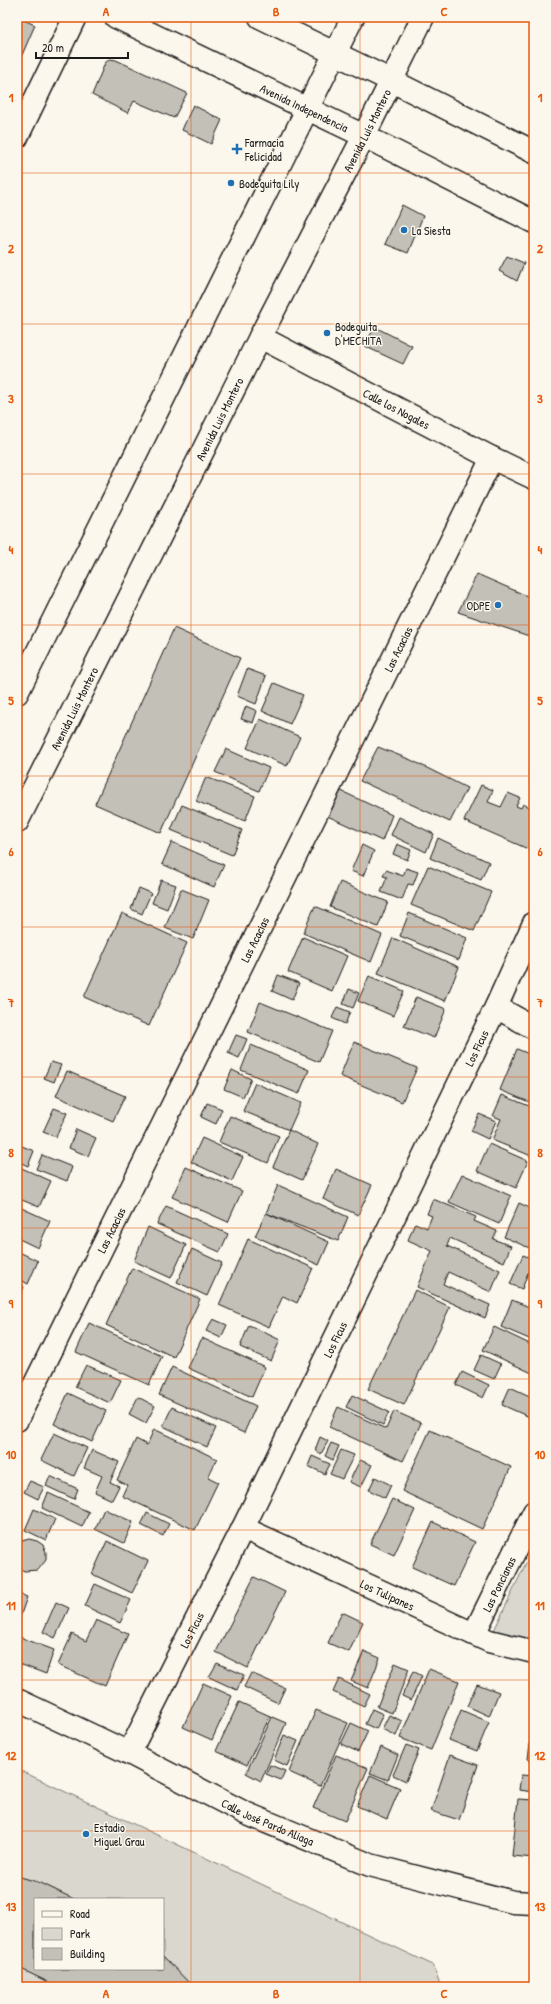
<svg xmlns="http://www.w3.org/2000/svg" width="551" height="2004" viewBox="0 0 551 2004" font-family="'Patrick Hand',sans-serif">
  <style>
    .green { fill: #dad7ce; stroke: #7b7a75; fill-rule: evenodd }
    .building { fill: #c3c0b8; stroke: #1c1c1c }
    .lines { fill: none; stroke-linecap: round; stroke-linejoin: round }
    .minor-casing { stroke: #1c1c1c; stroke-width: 25 }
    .secondary-casing { stroke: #1c1c1c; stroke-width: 25 }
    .primary-casing { stroke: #1c1c1c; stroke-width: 25 }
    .minor { stroke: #fbf7ec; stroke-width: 22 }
    .secondary { stroke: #fbf7ec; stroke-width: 22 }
    .primary { stroke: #fbf7ec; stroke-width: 22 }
    .grid { fill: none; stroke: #e8590c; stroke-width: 1; stroke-opacity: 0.55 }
    .poi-dot { fill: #1f6fb2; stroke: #fbf7ec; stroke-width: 1.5 }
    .labels { text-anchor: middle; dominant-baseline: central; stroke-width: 3; stroke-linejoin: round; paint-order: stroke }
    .street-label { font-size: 12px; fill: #1c1c1c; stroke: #fbf7ec }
    .poi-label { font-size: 12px; fill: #1c1c1c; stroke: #fbf7ec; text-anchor: start }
    .neatline { fill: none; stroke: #e8590c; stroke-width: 1.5 }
    .grid-label { font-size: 13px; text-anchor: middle; font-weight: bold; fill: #e8590c }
  </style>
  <rect width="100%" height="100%" fill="#fbf7ec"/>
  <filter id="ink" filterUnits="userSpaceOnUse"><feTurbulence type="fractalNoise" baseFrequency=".025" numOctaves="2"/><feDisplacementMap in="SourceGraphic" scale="8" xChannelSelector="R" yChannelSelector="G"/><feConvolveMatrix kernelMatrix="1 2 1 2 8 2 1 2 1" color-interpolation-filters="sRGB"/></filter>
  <g filter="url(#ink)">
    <g class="green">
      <path d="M534 1546V1652L489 1641Z"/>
      <path d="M17 1769 433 1965 441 1987H17ZM35 1899H163V1969H35Z"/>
    </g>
    <g class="building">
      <path d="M17 17 35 25 22 55 17 53Z"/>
      <path d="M110 59 116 60 187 93 174 118 134 101 128 113 92 95 105 63Z"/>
      <path d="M193 105 222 120 211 144 182 130Z"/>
      <path d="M402 205 423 216 408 253 385 244Z"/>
      <path d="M507 256 524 263 517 281 499 271Z"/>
      <path d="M375 327 412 346 403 364 364 346Z"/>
      <path d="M477 574 534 599V625L529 636 458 612Z"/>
      <path d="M174 628 240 658 161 833 95 804Z"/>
      <path d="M247 669 266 676 256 704 237 696Z"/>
      <path d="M274 683 303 695 290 724 262 711Z"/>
      <path d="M246 706 257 711 253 723 241 719Z"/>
      <path d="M260 719 300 737 287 766 247 748Z"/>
      <path d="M378 747 411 760 467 788 450 822 360 781Z"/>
      <path d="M226 749 269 768 259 791 215 772Z"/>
      <path d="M206 777 255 796 245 821 196 801Z"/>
      <path d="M481 785 493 790 488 802 501 807 508 793 520 798 516 806 521 808 523 804 534 809V835L528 849 464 821Z"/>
      <path d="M335 788 392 815 382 841 323 814Z"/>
      <path d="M182 805 242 830 232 855 171 830Z"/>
      <path d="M399 817 434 834 426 852 391 835Z"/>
      <path d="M438 838 489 862 481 880 430 858Z"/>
      <path d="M172 842 224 865 214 887 162 864Z"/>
      <path d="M397 844 411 850 407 860 393 854Z"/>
      <path d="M362 845 374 851 363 876 351 871Z"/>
      <path d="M428 866 491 892 474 931 411 905Z"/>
      <path d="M406 868 418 872 413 885 408 884 402 900 381 892 387 877 383 876 386 870 403 876Z"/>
      <path d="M161 880 176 885 167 909 152 903Z"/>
      <path d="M340 882 388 902 378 927 330 907Z"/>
      <path d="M139 888 151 893 142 914 131 909Z"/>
      <path d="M181 889 209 900 193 939 165 928Z"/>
      <path d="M315 906 382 935 371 962 303 933Z"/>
      <path d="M122 913 187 943 149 1026 84 997Z"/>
      <path d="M409 913 467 938 459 960 400 936Z"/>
      <path d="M303 937 347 956 332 991 288 972Z"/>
      <path d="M393 938 459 967 445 1001 378 973Z"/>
      <path d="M278 975 299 983 292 1000 272 991Z"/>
      <path d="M369 976 404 991 393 1016 358 1001Z"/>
      <path d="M349 989 359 993 353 1008 343 1004Z"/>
      <path d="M416 997 446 1009 434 1038 404 1026Z"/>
      <path d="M260 1002 332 1031 319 1062 248 1032Z"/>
      <path d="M337 1007 350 1012 345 1024 332 1018Z"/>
      <path d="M236 1035 247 1039 239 1058 228 1053Z"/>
      <path d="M354 1042 417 1068 402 1102 340 1076Z"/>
      <path d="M251 1045 309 1070 299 1094 241 1070Z"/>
      <path d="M517 1049 534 1056V1104L500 1090Z"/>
      <path d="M51 1062 61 1065 54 1082 44 1078Z"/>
      <path d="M232 1070 251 1079 243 1097 224 1089Z"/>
      <path d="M67 1071 125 1096 113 1121 56 1096Z"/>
      <path d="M255 1083 301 1103 289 1130 243 1111Z"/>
      <path d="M502 1095 534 1108V1157L492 1140 501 1119 493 1116Z"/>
      <path d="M207 1103 222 1109 216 1124 201 1117Z"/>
      <path d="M54 1108 67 1113 56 1137 43 1132Z"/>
      <path d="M479 1114 496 1121 488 1139 471 1131Z"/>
      <path d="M230 1116 279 1136 268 1163 219 1142Z"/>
      <path d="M76 1129 96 1138 88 1156 69 1148Z"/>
      <path d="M289 1130 318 1144 302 1180 273 1167Z"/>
      <path d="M202 1138 243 1157 232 1181 191 1162Z"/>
      <path d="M17 1144 34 1151 28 1166 17 1161Z"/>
      <path d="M489 1144 528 1161 516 1188 477 1171Z"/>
      <path d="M42 1155 72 1167 67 1181 36 1169Z"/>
      <path d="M17 1166 51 1181 39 1207 17 1198Z"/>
      <path d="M186 1167 242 1191 228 1222 172 1197Z"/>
      <path d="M336 1169 372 1185 358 1215 323 1199Z"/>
      <path d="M462 1174 511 1196 499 1224 449 1202Z"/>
      <path d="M278 1185 348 1217 338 1241 266 1213Z"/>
      <path d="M433 1199 476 1217 474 1221 497 1231 493 1239 511 1246 504 1262 450 1238 447 1246 500 1270 491 1292 448 1272 443 1284 490 1305 485 1318 417 1287 432 1251 408 1240 415 1223 427 1228 432 1216 427 1214Z"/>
      <path d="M519 1203 534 1210V1250L504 1237Z"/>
      <path d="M17 1206 50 1221 38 1248 17 1238Z"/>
      <path d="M166 1206 228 1234 220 1252 157 1224Z"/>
      <path d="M266 1213 329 1242 319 1265 255 1236Z"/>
      <path d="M148 1227 186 1245 171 1278 134 1261Z"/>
      <path d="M248 1239 313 1268 297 1303 283 1296 269 1327 219 1305Z"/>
      <path d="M192 1249 222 1263 207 1296 177 1282Z"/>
      <path d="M17 1251 38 1261 28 1284 17 1278Z"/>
      <path d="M523 1255 533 1259 522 1289 510 1284Z"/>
      <path d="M132 1268 200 1299 174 1357 106 1325Z"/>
      <path d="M17 1284 24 1287 17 1302Z"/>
      <path d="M415 1290 450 1307 404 1405 368 1389Z"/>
      <path d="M512 1300 534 1309V1341L501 1327Z"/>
      <path d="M213 1319 227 1325 221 1338 206 1331Z"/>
      <path d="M89 1323 162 1356 149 1385 76 1352Z"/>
      <path d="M249 1325 280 1340 271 1361 240 1347Z"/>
      <path d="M494 1327 534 1346V1374L483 1350Z"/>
      <path d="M202 1338 265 1367 252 1397 188 1368Z"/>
      <path d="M481 1355 501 1364 494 1379 474 1370Z"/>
      <path d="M86 1365 121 1380 110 1403 75 1387Z"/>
      <path d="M172 1367 256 1406 244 1433 159 1395Z"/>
      <path d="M462 1372 489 1385 483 1398 456 1385Z"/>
      <path d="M510 1387 534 1398V1419L502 1405Z"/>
      <path d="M68 1393 106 1411 92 1442 54 1424Z"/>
      <path d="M352 1395 389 1412 383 1425 346 1407Z"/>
      <path d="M138 1397 155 1406 146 1423 129 1414Z"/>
      <path d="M172 1407 216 1428 207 1447 163 1426Z"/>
      <path d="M338 1407 386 1429 394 1411 421 1423 403 1461 329 1427Z"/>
      <path d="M154 1429 217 1459 208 1477 218 1482 195 1530 122 1496 127 1485 117 1480 136 1439 147 1445Z"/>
      <path d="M430 1430 511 1467 482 1529 402 1491Z"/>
      <path d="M54 1433 87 1448 74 1476 41 1460Z"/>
      <path d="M320 1437 328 1441 321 1454 315 1450Z"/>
      <path d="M331 1443 339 1446 333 1460 325 1456Z"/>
      <path d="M92 1450 119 1462 110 1482 119 1486 112 1500 95 1492 102 1476 84 1468Z"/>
      <path d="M341 1450 354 1455 342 1479 330 1474Z"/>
      <path d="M312 1456 330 1464 325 1474 308 1466Z"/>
      <path d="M360 1460 372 1465 361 1487 349 1482Z"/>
      <path d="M50 1476 78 1489 74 1499 46 1486Z"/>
      <path d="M375 1477 391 1485 385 1498 369 1490Z"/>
      <path d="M30 1481 44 1487 38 1499 24 1492Z"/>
      <path d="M48 1493 89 1512 82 1527 42 1508Z"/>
      <path d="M392 1499 415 1510 394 1555 370 1544Z"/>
      <path d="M34 1509 55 1519 46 1540 25 1530Z"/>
      <path d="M104 1509 133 1522 124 1543 95 1529Z"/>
      <path d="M147 1513 169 1524 163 1536 141 1525Z"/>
      <path d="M433 1522 475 1542 454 1586 412 1567Z"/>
      <path d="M29 1539 37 1541 43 1545 46 1552V1560L38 1570 24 1571 17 1566V1545L22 1541Z"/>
      <path d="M107 1541 148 1561 132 1593 92 1574Z"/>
      <path d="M254 1577 285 1592 248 1668 216 1652Z"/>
      <path d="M95 1584 131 1600 120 1623 85 1606Z"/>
      <path d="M17 1593 27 1597 20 1617 17 1616Z"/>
      <path d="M56 1602 69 1608 55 1638 43 1632Z"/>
      <path d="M342 1612 363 1622 349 1652 328 1643Z"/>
      <path d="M96 1620 128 1634 105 1686 58 1665 72 1634 86 1641Z"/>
      <path d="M17 1636 54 1650 46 1674 17 1663Z"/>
      <path d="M364 1651 380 1658 368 1688 351 1681Z"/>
      <path d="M217 1663 244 1675 237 1690 209 1677Z"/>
      <path d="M395 1663 409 1669 392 1713 377 1707Z"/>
      <path d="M429 1669 459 1681 431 1750 400 1738Z"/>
      <path d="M413 1671 422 1676 411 1700 402 1696Z"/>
      <path d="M251 1673 285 1688 278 1703 244 1687Z"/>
      <path d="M339 1679 370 1694 364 1706 333 1692Z"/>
      <path d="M203 1683 232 1696 212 1740 183 1727Z"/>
      <path d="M477 1684 499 1692 489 1716 467 1706Z"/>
      <path d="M239 1702 270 1716 247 1765 216 1751Z"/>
      <path d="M372 1709 383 1714 376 1729 365 1724Z"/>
      <path d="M316 1710 348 1723 320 1786 289 1772Z"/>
      <path d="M461 1710 489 1722 477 1751 449 1740Z"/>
      <path d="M534 1713V1760L528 1759Z"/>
      <path d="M389 1715 402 1721 396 1736 382 1729Z"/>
      <path d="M272 1717 286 1723 261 1781 246 1773Z"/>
      <path d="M351 1723 368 1731 358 1752 341 1744Z"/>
      <path d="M284 1735 298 1741 287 1766 274 1760Z"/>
      <path d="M406 1745 419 1750 406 1781 393 1775Z"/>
      <path d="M381 1747 398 1755 388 1780 370 1773Z"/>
      <path d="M336 1755 368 1768 345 1821 313 1808Z"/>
      <path d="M450 1755 478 1765 459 1820 431 1811Z"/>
      <path d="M270 1765 285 1771 281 1780 266 1774Z"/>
      <path d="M370 1775 400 1788 387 1819 357 1806Z"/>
      <path d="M521 1775 534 1776V1792L519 1790Z"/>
      <path d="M518 1799 534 1800V1858L512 1856Z"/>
      <path d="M17 1876 41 1883 74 1899H35V1969H163V1956L193 1987H53L44 1980 17 1967Z"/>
    </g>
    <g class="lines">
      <defs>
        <g id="minor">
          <path d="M17 137 75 17"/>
          <path id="s1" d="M260 337 492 458 534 478"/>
          <path d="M496 1007 534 1028"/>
          <path id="s2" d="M17 1420 492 458"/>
          <path id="s3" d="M243 1528 489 1641 534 1652"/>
          <path id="s4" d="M474 1634 534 1512"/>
          <path id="s5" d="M17 1700 129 1753 245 1813 370 1865 513 1902 534 1903"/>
          <path id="s6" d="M129 1753 243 1528 496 1007 534 923"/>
        </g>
        <g id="secondary">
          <path id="s7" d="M116 17 364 136 534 222"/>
          <path d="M260 17 392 81 534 152"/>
        </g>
        <g id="primary">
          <path d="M17 693 353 17"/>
          <path id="s8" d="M17 822 260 337 364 136 423 17"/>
        </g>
      </defs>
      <use href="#minor" class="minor-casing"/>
      <use href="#secondary" class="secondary-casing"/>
      <use href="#primary" class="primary-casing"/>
      <use href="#minor" class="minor"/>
      <use href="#secondary" class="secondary"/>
      <use href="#primary" class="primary"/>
    </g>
  </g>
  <path class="grid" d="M191 17V1987M360 17V1987M17 173H534M17 324H534M17 474H534M17 625H534M17 776H534M17 927H534M17 1077H534M17 1228H534M17 1379H534M17 1530H534M17 1680H534M17 1831H534"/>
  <g class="poi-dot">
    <path d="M235 143h4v4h4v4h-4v4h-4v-4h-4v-4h4z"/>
    <circle cx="231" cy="183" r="4"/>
    <circle cx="404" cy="230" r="4"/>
    <circle cx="327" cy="333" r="4"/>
    <circle cx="498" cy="605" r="4"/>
    <circle cx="86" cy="1834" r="4"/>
  </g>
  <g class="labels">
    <g class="street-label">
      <text stroke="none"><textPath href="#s7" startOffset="209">Avenida Independencia</textPath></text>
      <text stroke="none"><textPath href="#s8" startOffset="775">Avenida Luis Montero</textPath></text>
      <text stroke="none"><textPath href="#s1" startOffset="154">Calle los Nogales</textPath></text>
      <text stroke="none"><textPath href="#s8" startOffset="451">Avenida Luis Montero</textPath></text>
      <text stroke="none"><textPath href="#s2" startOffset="860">Las Acacias</textPath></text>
      <text stroke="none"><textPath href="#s8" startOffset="127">Avenida Luis Montero</textPath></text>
      <text stroke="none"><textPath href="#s2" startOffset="536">Las Acacias</textPath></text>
      <text stroke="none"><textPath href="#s6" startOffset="786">Los Ficus</textPath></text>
      <text stroke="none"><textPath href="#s2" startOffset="212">Las Acacias</textPath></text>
      <text stroke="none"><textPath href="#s6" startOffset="462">Los Ficus</textPath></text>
      <text stroke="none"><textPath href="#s4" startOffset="56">Las Poncianas</textPath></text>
      <text stroke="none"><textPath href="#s3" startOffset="159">Los Tulipanes</textPath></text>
      <text stroke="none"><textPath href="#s6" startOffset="138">Los Ficus</textPath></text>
      <text stroke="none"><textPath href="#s5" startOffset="279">Calle José Pardo Aliaga</textPath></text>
    </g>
    <g class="poi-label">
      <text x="245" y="142">Farmacia<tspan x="245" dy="14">Felicidad</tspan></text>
      <text x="239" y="183">Bodeguita Lily</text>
      <text x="412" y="230">La Siesta</text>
      <text x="335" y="326">Bodeguita<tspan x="335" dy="14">D'MECHITA</tspan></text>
      <text x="490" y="605" text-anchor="end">ODPE</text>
      <text x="94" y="1827">Estadio<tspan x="94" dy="14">Miguel Grau</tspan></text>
    </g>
  </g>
  <rect width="551" height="2004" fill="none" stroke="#fbf7ec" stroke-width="44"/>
  <rect x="34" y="1898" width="130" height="72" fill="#fbf7ec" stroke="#a29f99"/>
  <rect x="42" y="1911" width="20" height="6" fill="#fbf7ec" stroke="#a29f99"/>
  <text x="70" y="1918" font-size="12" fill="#1c1c1c">Road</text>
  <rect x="42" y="1928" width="20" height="12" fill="#dad7ce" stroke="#a29f99"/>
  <text x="70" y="1938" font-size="12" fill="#1c1c1c">Park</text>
  <rect x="42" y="1948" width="20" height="12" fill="#c3c0b8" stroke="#a29f99"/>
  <text x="70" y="1958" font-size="12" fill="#1c1c1c">Building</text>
  <path d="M36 52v6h92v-6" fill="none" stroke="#1c1c1c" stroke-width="2"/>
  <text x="42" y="52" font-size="12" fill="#1c1c1c" stroke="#fbf7ec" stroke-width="3" paint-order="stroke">20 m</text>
  <rect x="22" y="22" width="507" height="1960" class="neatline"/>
  <g class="grid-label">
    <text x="106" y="16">A</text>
    <text x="276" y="16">B</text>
    <text x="444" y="16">C</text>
    <text x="11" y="102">1</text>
    <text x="540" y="102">1</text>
    <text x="11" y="253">2</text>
    <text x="540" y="253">2</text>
    <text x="11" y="403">3</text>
    <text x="540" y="403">3</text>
    <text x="11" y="554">4</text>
    <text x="540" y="554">4</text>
    <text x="11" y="705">5</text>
    <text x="540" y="705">5</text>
    <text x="11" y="856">6</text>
    <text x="540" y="856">6</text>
    <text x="11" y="1007">7</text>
    <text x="540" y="1007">7</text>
    <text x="11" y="1157">8</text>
    <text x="540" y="1157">8</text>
    <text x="11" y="1308">9</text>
    <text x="540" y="1308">9</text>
    <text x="11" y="1459">10</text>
    <text x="540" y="1459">10</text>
    <text x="11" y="1610">11</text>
    <text x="540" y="1610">11</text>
    <text x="11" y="1760">12</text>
    <text x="540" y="1760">12</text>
    <text x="11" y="1911">13</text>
    <text x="540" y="1911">13</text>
    <text x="106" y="1998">A</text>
    <text x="276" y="1998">B</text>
    <text x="444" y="1998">C</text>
  </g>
</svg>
